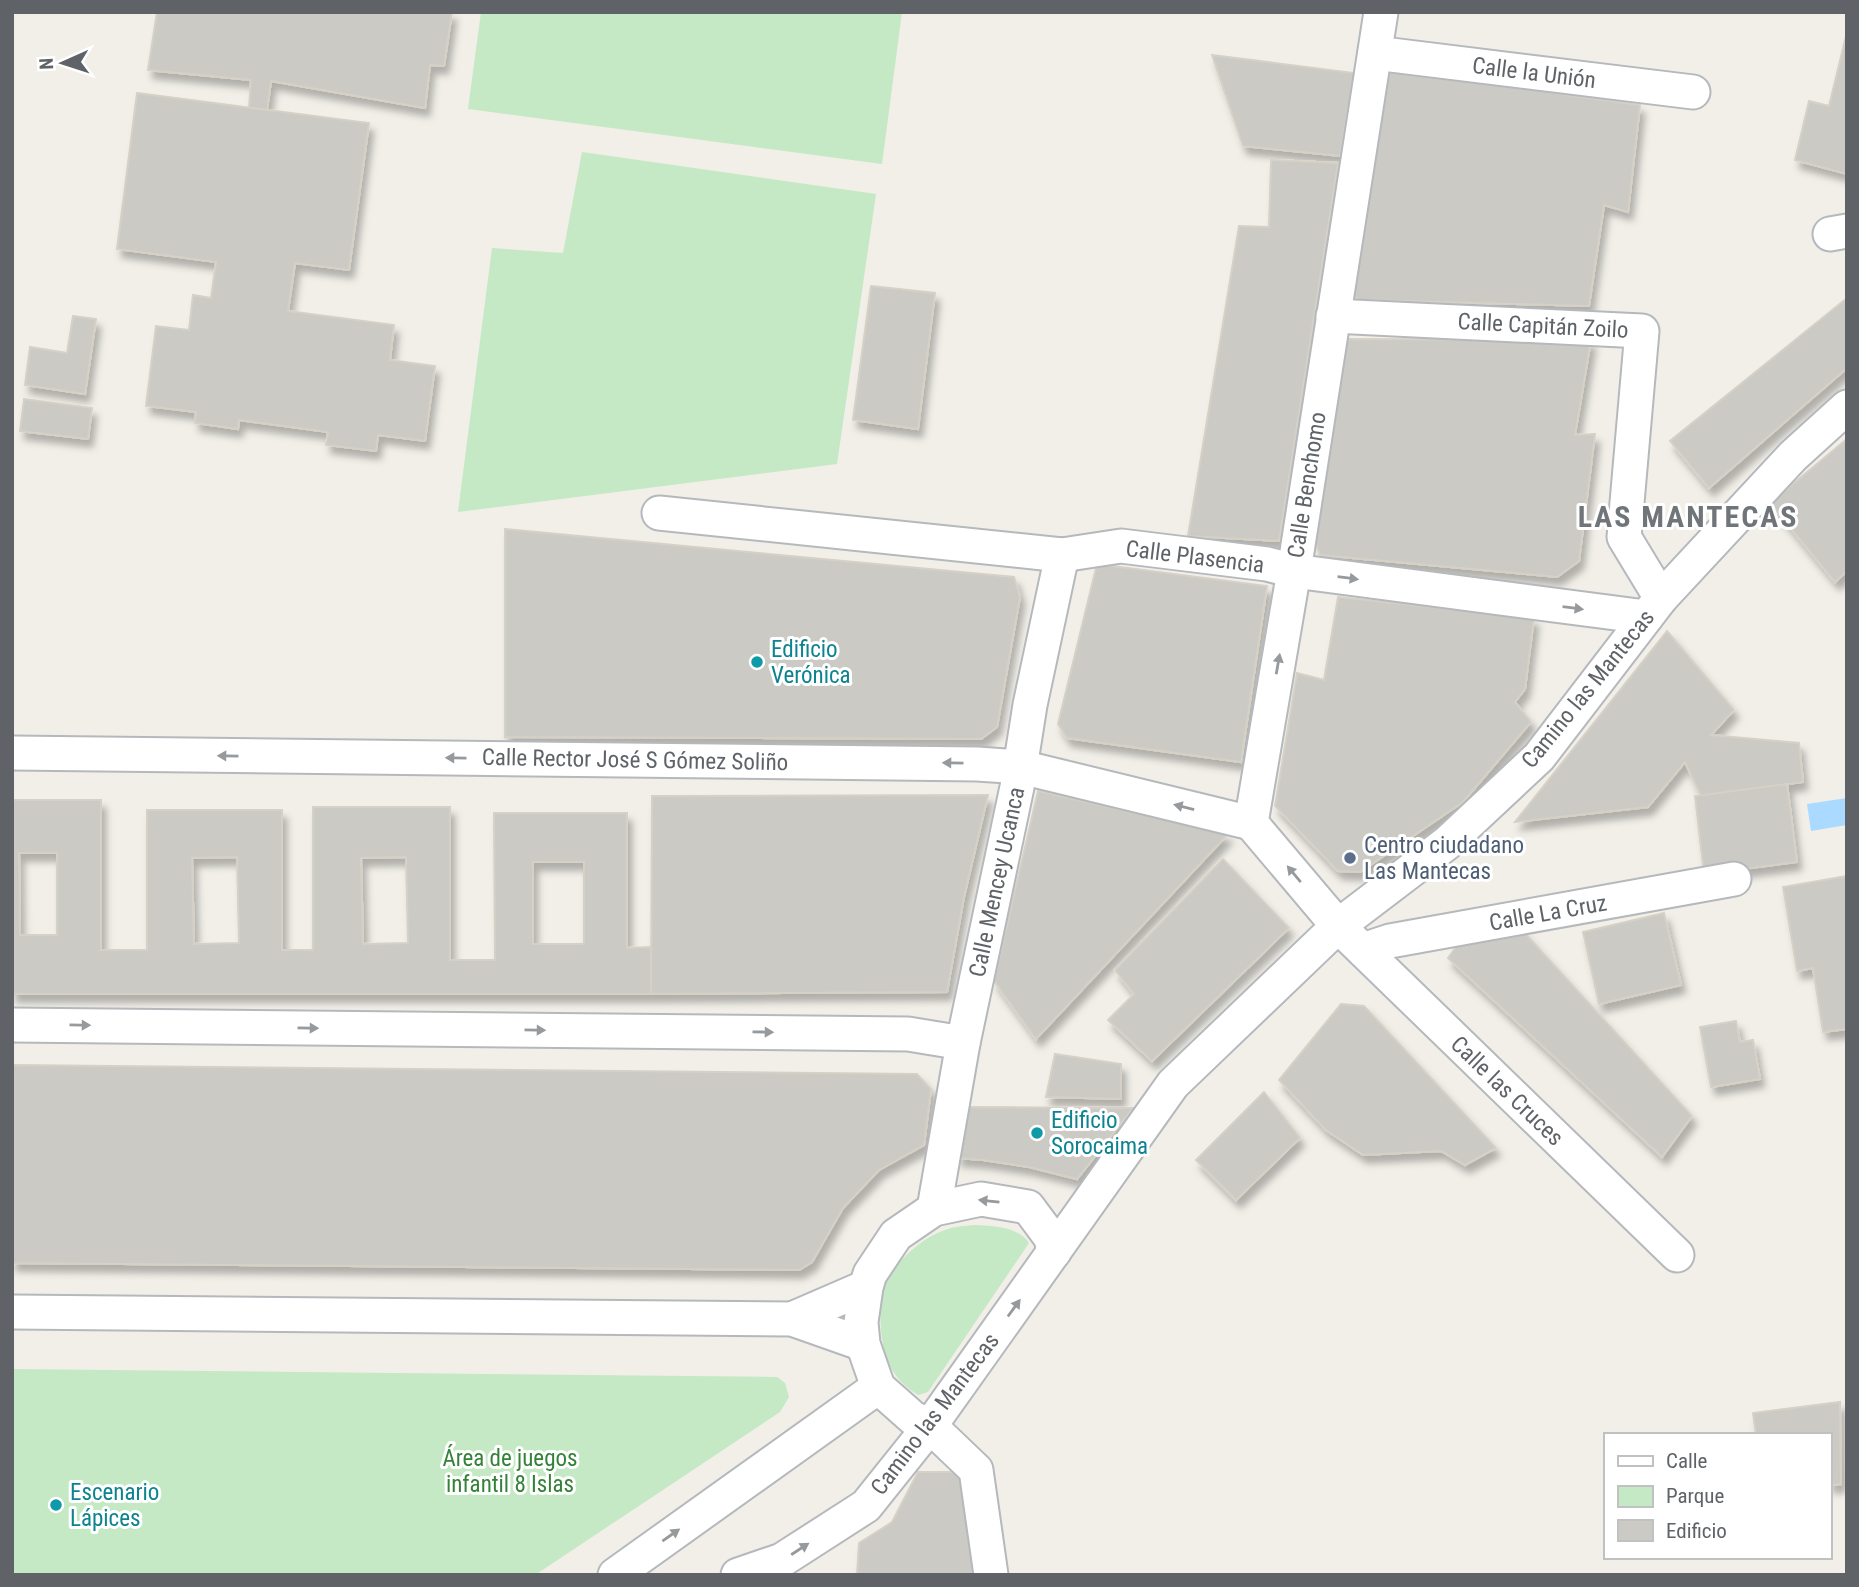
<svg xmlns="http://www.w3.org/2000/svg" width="1859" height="1587" viewBox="0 0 1859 1587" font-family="'Roboto Condensed',sans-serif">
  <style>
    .green { fill: #c5e8c5 }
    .water { fill: #aadaff }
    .building { fill: #cccac5; stroke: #d6d1c6; stroke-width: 2; fill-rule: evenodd; filter: url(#shadow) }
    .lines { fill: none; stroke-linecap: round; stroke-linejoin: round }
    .minor-casing { stroke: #b5b8bc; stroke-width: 37 }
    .minor { stroke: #fff; stroke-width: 33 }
    .oneway { fill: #979a9d }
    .culture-dot { fill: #0f9aa8; stroke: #fff; stroke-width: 2.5 }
    .service-dot { fill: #5c6f8a; stroke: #fff; stroke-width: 2.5 }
    .labels { text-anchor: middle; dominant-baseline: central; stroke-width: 6; stroke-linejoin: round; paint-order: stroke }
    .street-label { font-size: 23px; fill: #5f6368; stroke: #fff }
    .culture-label { font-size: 23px; fill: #0d838f; stroke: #fff; text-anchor: start }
    .service-label { font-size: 23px; fill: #4e5e75; stroke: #fff; text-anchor: start }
    .park-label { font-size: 23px; fill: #348238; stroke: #fff }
    .district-label { font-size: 30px; font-weight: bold; letter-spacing: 2px; fill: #70757a; stroke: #fff }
  </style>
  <defs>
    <filter id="shadow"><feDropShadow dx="4.5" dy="8" stdDeviation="3.5" flood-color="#0004"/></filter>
  </defs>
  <rect width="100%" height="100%" fill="#f1efe8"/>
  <g class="green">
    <path d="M481 12H902L882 164 468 109Z"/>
    <path d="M582 152 876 194 837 464 458 512 492 248 563 253Z"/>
    <path d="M974 1225C992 1226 1018 1226 1029 1243L928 1392 918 1395C896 1381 886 1365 882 1339 880 1323 879 1301 885 1285 895 1262 923 1236 948 1229 956 1226 966 1226 974 1225Z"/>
    <path d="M12 1369 777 1377 785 1383 789 1397 780 1412 535 1575H12Z"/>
  </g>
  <path class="water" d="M1847 798V825L1811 831 1807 804Z"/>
  <g class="building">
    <path d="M157 12H452L444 66 430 65 425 108 271 81 267 110 249 108 251 80 148 70Z"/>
    <path d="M1847 32V174L1795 160 1809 101 1829 106Z"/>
    <path d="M1212 55 1354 73 1340 156 1243 146Z"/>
    <path d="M1390 70 1640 105 1628 212 1604 205 1589 306 1360 300 1346 293Z"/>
    <path d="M137 93 369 123 349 270 295 263 288 311 394 325 390 360 435 366 425 441 378 435 376 451 326 445 328 432 239 420 238 429 195 423 196 412 146 406 156 326 189 330 193 295 211 298 216 262 117 249Z"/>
    <path d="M1271 160 1338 163 1279 541 1188 536 1239 226 1269 227Z"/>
    <path d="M871 286 935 293 918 429 853 420Z"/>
    <path d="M1847 298V368L1709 488 1670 441Z"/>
    <path d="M73 316 96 319 85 394 25 385 30 347 67 353Z"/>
    <path d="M1343 339 1591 340 1575 435 1595 434 1579 561 1557 577 1320 555 1314 539Z"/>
    <path d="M24 399 92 408 88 439 20 431Z"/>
    <path d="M1847 439V571L1835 582 1770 503Z"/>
    <path d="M505 529 1014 577 1020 597 997 727 981 739 505 737Z"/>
    <path d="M1097 564 1267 586 1241 762 1067 738 1058 724Z"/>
    <path d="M1338 597 1534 618 1525 689 1515 702 1531 722 1463 802 1360 872 1338 871 1275 806 1297 673 1324 680Z"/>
    <path d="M1667 631 1734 710 1711 735 1799 743 1803 782 1701 796 1685 762 1648 807 1515 822Z"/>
    <path d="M1787 784 1797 862 1704 874 1695 796Z"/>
    <path d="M1038 791 1228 834 1036 1039 994 981Z"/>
    <path d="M988 795 964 897 947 992 651 994 652 796Z"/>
    <path d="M12 800H101V950H147V810H282V950H313V807H450V960H495L494 813H627V948L651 947V994H12ZM19 853H57V935H20ZM237 857 239 943 194 944 192 858ZM406 857 408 943 363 944 361 858ZM533 862H584V944H533Z"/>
    <path d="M1223 859 1289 928 1152 1061 1108 1020 1134 994 1115 970Z"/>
    <path d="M1847 876V1029L1823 1032 1813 968 1797 971 1783 887Z"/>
    <path d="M1664 913 1681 985 1599 1004 1583 932Z"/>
    <path d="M1521 929 1692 1116 1662 1157 1448 958 1463 937Z"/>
    <path d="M1341 1004 1364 1006 1496 1148 1465 1165 1441 1151 1363 1155 1326 1130 1279 1080Z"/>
    <path d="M1736 1021 1740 1042 1753 1040 1760 1079 1711 1087 1700 1027Z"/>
    <path d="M1055 1054 1121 1064V1099L1046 1097Z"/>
    <path d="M12 1065 917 1074 931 1089 924 1145 879 1170 843 1208 812 1262 799 1270 12 1263Z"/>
    <path d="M1264 1092 1300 1138 1236 1200 1196 1160Z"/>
    <path d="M963 1107 1133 1108 1077 1179 1029 1167 983 1160 957 1158Z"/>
    <path d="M1840 1402 1841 1484 1829 1485V1435H1756L1753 1413Z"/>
    <path d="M918 1472H970L981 1575H857L859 1543 892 1522Z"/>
  </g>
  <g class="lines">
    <defs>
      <g id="minor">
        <path d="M1381 12 1294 571 1251 823 1338 926 1677 1255"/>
        <path d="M1375 53 1693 92"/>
        <path d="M1830 234 1847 231"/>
        <path d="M1333 316 1642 331 1624 537 1661 598"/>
        <path d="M659 513 1062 555 1121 546 1267 564 1294 571 1646 617"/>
        <path d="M12 753 977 764 1021 767 1251 823"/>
        <path d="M1363 950 1390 941 1734 879"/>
        <path d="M12 1025 908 1034 963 1043"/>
        <path d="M934 1209 963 1043 1017 787 1030 705 1062 555"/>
        <path d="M12 1312 792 1319 863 1344"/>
        <path d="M792 1319 866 1287"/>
        <path d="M615 1575 878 1387"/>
        <path d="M738 1575 782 1560 866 1506 930 1426 1173 1084 1338 926 1447 843 1539 757 1661 598 1793 456 1847 407"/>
        <path d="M991 1575 976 1470 930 1426 913 1418 878 1387 863 1344 861 1322 866 1287 870 1274 896 1235 934 1209 981 1199 1028 1207 1051 1238 1054 1252"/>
      </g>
    </defs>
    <use href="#minor" class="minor-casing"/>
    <use href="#minor" class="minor"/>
  </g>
  <defs><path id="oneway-solid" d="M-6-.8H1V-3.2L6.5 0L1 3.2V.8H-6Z" transform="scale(1.75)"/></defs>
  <g class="oneway">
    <use href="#oneway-solid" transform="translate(1348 578) rotate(7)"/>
    <use href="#oneway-solid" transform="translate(1573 608) rotate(7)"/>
    <use href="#oneway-solid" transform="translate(1278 664) rotate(-80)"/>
    <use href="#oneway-solid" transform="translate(228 756) rotate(-179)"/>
    <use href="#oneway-solid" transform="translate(456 758) rotate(-179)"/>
    <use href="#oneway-solid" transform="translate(953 763) rotate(-179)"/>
    <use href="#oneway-solid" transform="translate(1184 807) rotate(-166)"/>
    <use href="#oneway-solid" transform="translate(1294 874) rotate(-130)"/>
    <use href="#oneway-solid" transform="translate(80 1025) rotate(1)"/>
    <use href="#oneway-solid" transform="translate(308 1028) rotate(1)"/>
    <use href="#oneway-solid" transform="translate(535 1030) rotate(1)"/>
    <use href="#oneway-solid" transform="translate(763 1032) rotate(1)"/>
    <use href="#oneway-solid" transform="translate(989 1201) rotate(-174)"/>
    <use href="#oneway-solid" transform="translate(1014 1308) rotate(-54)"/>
    <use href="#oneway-solid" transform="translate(671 1535) rotate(-35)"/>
    <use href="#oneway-solid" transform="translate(800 1549) rotate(-33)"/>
  </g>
  <g class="culture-dot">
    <circle cx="757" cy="662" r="7"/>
    <circle cx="1037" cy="1133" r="7"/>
    <circle cx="56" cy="1505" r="7"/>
  </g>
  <circle class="service-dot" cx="1350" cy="858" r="7"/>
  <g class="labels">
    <g class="street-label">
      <text transform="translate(1534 73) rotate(7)">Calle la Unión</text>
      <text transform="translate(1543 326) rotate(3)">Calle Capitán Zoilo</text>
      <text transform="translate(1307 485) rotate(-81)">Calle Benchomo</text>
      <text transform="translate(1195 557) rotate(7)">Calle Plasencia</text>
      <text transform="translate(1588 689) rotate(-51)">Camino las Mantecas</text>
      <text transform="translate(635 760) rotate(1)">Calle Rector José S Gómez Soliño</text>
      <text transform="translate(997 882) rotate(-78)">Calle Mencey Ucanca</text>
      <text transform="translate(1548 913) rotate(-10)">Calle La Cruz</text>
      <text transform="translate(1507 1091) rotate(44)">Calle las Cruces</text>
      <text transform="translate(935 1414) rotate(-53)">Camino las Mantecas</text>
    </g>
    <g class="culture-label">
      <text x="771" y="649">Edificio<tspan x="771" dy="26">Verónica</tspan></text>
      <text x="1051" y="1120">Edificio<tspan x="1051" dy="26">Sorocaima</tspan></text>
      <text x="70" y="1492">Escenario<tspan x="70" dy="26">Lápices</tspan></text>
    </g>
    <g class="service-label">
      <text x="1364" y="845">Centro ciudadano<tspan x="1364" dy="26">Las Mantecas</tspan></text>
    </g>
    <g class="park-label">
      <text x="510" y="1458">Área de juegos<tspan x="510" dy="26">infantil 8 Islas</tspan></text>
    </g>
    <g class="district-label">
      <text x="1688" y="516">LAS MANTECAS</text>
    </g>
  </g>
  <rect width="1859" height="1587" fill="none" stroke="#5f6368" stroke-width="28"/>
  <rect x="1604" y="1433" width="228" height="126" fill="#ffffff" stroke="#bfc1c3" stroke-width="2"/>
  <rect x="1618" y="1456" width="35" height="10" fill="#ffffff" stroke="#bfc1c3" stroke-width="2"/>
  <text x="1666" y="1468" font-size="21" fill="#5f6368">Calle</text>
  <rect x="1618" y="1486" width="35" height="21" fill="#c5e8c5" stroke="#bfc1c3" stroke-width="2"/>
  <text x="1666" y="1503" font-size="21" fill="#5f6368">Parque</text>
  <rect x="1618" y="1520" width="35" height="21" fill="#cccac5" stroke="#bfc1c3" stroke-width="2"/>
  <text x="1666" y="1538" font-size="21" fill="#5f6368">Edificio</text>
  <g transform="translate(63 63) rotate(267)" stroke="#ffffff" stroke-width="5" paint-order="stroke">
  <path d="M0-5L12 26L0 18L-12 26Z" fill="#5f6368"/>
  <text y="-10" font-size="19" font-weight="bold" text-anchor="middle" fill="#5f6368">N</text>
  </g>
</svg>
